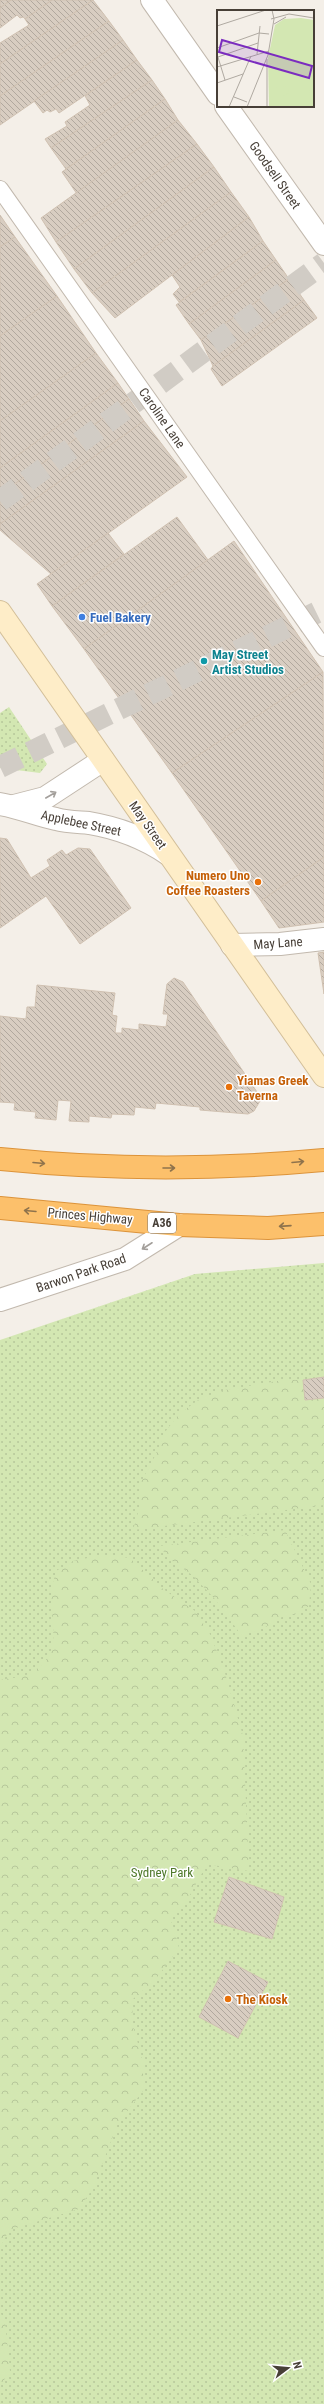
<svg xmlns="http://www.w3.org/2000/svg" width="324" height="2404" viewBox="0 0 324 2404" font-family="'Roboto Condensed',sans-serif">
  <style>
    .grass { fill: url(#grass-dots) }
    .forest { fill: url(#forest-crowns) }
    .building { fill: url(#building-back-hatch); stroke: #d0c1b1 }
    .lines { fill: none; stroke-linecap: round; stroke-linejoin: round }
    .highway-tunnel { stroke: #d1ccc5; stroke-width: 22; stroke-dasharray: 22 11; stroke-linecap: butt }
    .lane-casing { stroke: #c2b9ae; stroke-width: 18 }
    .street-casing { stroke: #c2b9ae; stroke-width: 24 }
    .secondary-casing { stroke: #d3bf99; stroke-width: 24 }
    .highway-casing { stroke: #dc933a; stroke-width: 24 }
    .lane { stroke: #fff; stroke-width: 16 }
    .street { stroke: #fff; stroke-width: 22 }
    .secondary { stroke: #feedc8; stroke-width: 22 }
    .highway { stroke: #fcc06b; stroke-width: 22 }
    .oneway { stroke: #a39f9b }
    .oneway2 { stroke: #8f734c }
    .shop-dot { fill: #3f7fe0; stroke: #fff; stroke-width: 1.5 }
    .culture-dot { fill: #0f9aa8; stroke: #fff; stroke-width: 1.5 }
    .food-dot { fill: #e8710a; stroke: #fff; stroke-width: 1.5 }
    .labels { text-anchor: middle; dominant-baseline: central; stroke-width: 3; stroke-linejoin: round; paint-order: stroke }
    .shield { fill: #fff; stroke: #7e7973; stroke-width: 1 }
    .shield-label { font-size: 12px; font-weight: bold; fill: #473f37 }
    .street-label { font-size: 13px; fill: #473f37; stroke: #fff }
    .shop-label { font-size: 13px; font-weight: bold; fill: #366cbe; stroke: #fff; text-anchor: start }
    .culture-label { font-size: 13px; font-weight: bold; fill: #0d838f; stroke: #fff; text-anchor: start }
    .food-label { font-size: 13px; font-weight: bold; fill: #c56008; stroke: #fff; text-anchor: start }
    .park-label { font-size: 13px; fill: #4e792a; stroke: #fff }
    .inset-road { fill: none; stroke: #afa9a1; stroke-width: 1 }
    .view { fill: #7b2cbf; fill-opacity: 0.15; stroke: #7b2cbf; stroke-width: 2 }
    .inset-edge { fill: none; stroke: #473f37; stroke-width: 2 }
  </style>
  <defs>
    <pattern id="grass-dots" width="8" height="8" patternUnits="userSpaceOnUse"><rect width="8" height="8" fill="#d3e7b2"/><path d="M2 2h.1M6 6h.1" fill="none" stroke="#b6c79a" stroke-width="1.8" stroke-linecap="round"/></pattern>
    <pattern id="forest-crowns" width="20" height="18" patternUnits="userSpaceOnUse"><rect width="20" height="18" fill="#d3e7b2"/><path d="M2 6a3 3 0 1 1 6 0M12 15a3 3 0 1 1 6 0" fill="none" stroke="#b6c79a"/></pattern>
    <pattern id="building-back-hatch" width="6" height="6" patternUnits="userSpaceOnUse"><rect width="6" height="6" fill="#d8cdc1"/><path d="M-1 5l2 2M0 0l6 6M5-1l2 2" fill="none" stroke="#b1a89e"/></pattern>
  </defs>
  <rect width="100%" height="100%" fill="#f4efe8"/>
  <g class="grass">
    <path d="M9 707 47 764 40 773 0 768V713Z"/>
    <path d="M324 1263V2404H0V1340L195 1274Z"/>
  </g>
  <g class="forest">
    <path d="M289 1379 303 1381 305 1400 324 1398V1505L133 1530 140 1506V1484L155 1456 165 1432 179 1414 201 1398 225 1390Z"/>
    <path d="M285 1530 311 1584 309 1606 296 1614 278 1618 273 1624 242 1636 214 1598 192 1575 171 1560 159 1546Z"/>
    <path d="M103 1555 130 1558 163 1589 195 1611 210 1634 224 1670 243 1736 249 1871 207 1864 190 1895 171 1919 179 1948 155 1980 133 1999 132 2023 143 2061V2091L118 2123 93 2188 79 2209 9 2230 0 2248V1680C9 1678 22 1678 30 1673 64 1655 51 1627 51 1596 51 1588 54 1579 56 1571L73 1561Z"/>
    <path d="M0 2312 5 2322 10 2371 0 2386Z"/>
  </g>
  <g class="building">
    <path d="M0 0H11L0 8Z"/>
    <path d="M11 0H52L25 19 23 17 20 18 17 15 0 28V8Z"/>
    <path d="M52 0H93L0 64V43L29 25 25 19Z"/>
    <path d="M93 0 109 21 0 96V64Z"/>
    <path d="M109 21 123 40 0 125V96Z"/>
    <path d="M123 40 137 60 59 113 56 109 50 112 47 110 43 113 34 101Z"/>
    <path d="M137 60 152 80 51 148 45 139 67 126 65 122 90 105 85 96Z"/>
    <path d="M152 80 165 99 66 169 51 148Z"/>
    <path d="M165 99 178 120 77 194 62 172Z"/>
    <path d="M178 120 197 144 56 242 41 218Z"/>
    <path d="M197 144 214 167 74 269 56 242Z"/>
    <path d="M214 167 231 192 92 293 74 269Z"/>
    <path d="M231 192 249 217 115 318 92 293Z"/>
    <path d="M0 215 15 237 0 247Z"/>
    <path d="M249 217 263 241 179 302 173 294 180 287 172 275Z"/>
    <path d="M15 237 57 296 0 336V247Z"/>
    <path d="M263 241 276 260 189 324 176 305Z"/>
    <path d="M276 260 289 279 201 340 189 324Z"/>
    <path d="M289 279 304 300 213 366 201 340Z"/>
    <path d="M57 296 96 353 0 421V336Z"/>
    <path d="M304 300 317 318 222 386 211 369 213 366Z"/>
    <path d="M96 353 118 383 0 468V421Z"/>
    <path d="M118 383 129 399 0 495V468Z"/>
    <path d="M129 399 144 421 0 524V495Z"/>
    <path d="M144 421 187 477 51 574 0 530V524Z"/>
    <path d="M177 517 208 560 84 649 52 606Z"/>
    <path d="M108 533 124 554 52 606 37 584Z"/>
    <path d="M234 541 323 672 172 773 84 649Z"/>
    <path d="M323 672 324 857 261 901 172 773Z"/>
    <path d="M0 838 7 839 31 878 50 866 47 860 62 850 66 855 78 848 90 849 131 908 80 944 46 896 0 928Z"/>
    <path d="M324 857V922L279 928 261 901Z"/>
    <path d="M324 952V994L318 953Z"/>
    <path d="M174 978 183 982 259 1095 260 1101 254 1111 248 1114 200 1110V1107L156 1103 155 1109 135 1107 134 1115 112 1114 111 1118 89 1116V1122L69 1121 71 1101 58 1100 56 1120 35 1118 36 1112 14 1110 15 1103 0 1102V1016L26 1019 27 1007H35L37 985 115 993 112 1015 117 1016 115 1033H122V1028L139 1030V1024L166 1027 168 1014H163L167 984Z"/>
    <path d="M324 1377V1398L305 1400 303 1380Z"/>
    <path d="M229 1877 284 1897 272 1939 214 1922Z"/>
    <path d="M228 1961 268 1982 238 2038 199 2017Z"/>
  </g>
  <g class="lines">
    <g class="highway-tunnel">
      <path d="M0 501 324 263"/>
      <path d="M0 767 324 609"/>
    </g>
    <defs>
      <path id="lane" d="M0 189 324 648"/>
      <g id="street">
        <path d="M152 0 218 94"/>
        <path d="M226 106 324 244"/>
        <path d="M0 804C19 807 37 815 56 819 67 822 78 822 89 823 119 828 143 837 168 854"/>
        <path d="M14 806 45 798 103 760"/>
        <path d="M232 945 280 944 324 939"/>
        <path d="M0 1300 125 1259 179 1225"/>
      </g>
      <path id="secondary" d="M0 612 324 1076"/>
      <g id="highway">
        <path d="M0 1159C108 1170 216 1170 324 1160"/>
        <path d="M0 1208 179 1225 268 1228 324 1224"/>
      </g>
    </defs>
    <use href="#lane" class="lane-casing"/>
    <use href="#street" class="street-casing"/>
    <use href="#secondary" class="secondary-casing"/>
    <use href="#highway" class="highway-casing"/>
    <use href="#lane" class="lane"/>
    <use href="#street" class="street"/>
    <use href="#secondary" class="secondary"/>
    <use href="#highway" class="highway"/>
  </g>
  <defs><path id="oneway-shaft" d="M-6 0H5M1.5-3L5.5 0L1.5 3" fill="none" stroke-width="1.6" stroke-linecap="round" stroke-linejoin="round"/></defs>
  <g class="oneway">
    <use href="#oneway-shaft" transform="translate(51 795) rotate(-30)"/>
    <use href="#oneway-shaft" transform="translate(147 1246) rotate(147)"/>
  </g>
  <g class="oneway2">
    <use href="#oneway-shaft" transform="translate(298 1162) rotate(-5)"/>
    <use href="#oneway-shaft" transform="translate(39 1163) rotate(5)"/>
    <use href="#oneway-shaft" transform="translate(169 1168)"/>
    <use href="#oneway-shaft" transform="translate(30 1211) rotate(-175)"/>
    <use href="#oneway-shaft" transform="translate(285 1226) rotate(176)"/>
  </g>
  <circle class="shop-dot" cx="82" cy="617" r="4"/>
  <circle class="culture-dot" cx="204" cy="661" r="4"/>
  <g class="food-dot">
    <circle cx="258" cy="882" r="4"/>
    <circle cx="229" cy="1087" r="4"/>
    <circle cx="228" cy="1999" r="4"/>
  </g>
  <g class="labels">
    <rect class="shield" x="148" y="1213" width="28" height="20" rx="3"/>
    <g class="shield-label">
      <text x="162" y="1223">A36</text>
    </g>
    <g class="street-label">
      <text transform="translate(275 175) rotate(55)">Goodsell Street</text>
      <text transform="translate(162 418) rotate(55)">Caroline Lane</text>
      <text transform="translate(81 823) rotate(12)">Applebee Street</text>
      <text transform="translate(148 825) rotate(55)">May Street</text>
      <text transform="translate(278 943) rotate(-4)">May Lane</text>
      <text transform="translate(90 1216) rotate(5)">Princes Highway</text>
      <text transform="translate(81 1273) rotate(-19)">Barwon Park Road</text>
    </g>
    <g class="shop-label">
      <text x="90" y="617">Fuel Bakery</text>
    </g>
    <g class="culture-label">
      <text x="212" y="654">May Street<tspan x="212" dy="15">Artist Studios</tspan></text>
    </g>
    <g class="food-label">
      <text x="250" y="875" text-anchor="end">Numero Uno<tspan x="250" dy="15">Coffee Roasters</tspan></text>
      <text x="237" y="1080">Yiamas Greek<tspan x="237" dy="15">Taverna</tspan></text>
      <text x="236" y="1999">The Kiosk</text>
    </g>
    <g class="park-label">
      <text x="162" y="1872">Sydney Park</text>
    </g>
  </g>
  <g transform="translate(217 10)">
    <rect width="97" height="97" fill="#f4efe8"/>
    <path d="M84 8 97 10V97H52L51 48 58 15 67 9Z" fill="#d3e7b2"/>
    <path d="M65 52 74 53 97 75V97H95L92 80 86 70 74 63 69 67 65 65 64 58 61 56ZM64 74 71 79 72 83 65 86V90L73 97H53L54 94 62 93 58 89 53 93 56 88 54 77 60 78Z" fill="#d3e7b2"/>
    <path class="inset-road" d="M54 9 72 4 97 8M57 14 69 7M0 16 49 0M0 38 42 23 52 24M0 44 8 70M40 44 43 16M1 47 41 33M50 49V97M0 57 52 41M0 73 26 64M17 87 30 92M12 97 34 46M30 97 51 45 57 9 55 0"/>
    <path class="view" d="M5 30 95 56 92 68 2 42Z"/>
    <rect width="97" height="97" class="inset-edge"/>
  </g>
  <g transform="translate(288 2368) rotate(74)" stroke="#ffffff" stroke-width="3" paint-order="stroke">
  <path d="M0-3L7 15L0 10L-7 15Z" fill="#473f37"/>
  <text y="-6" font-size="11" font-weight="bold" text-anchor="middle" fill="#473f37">N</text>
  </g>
</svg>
